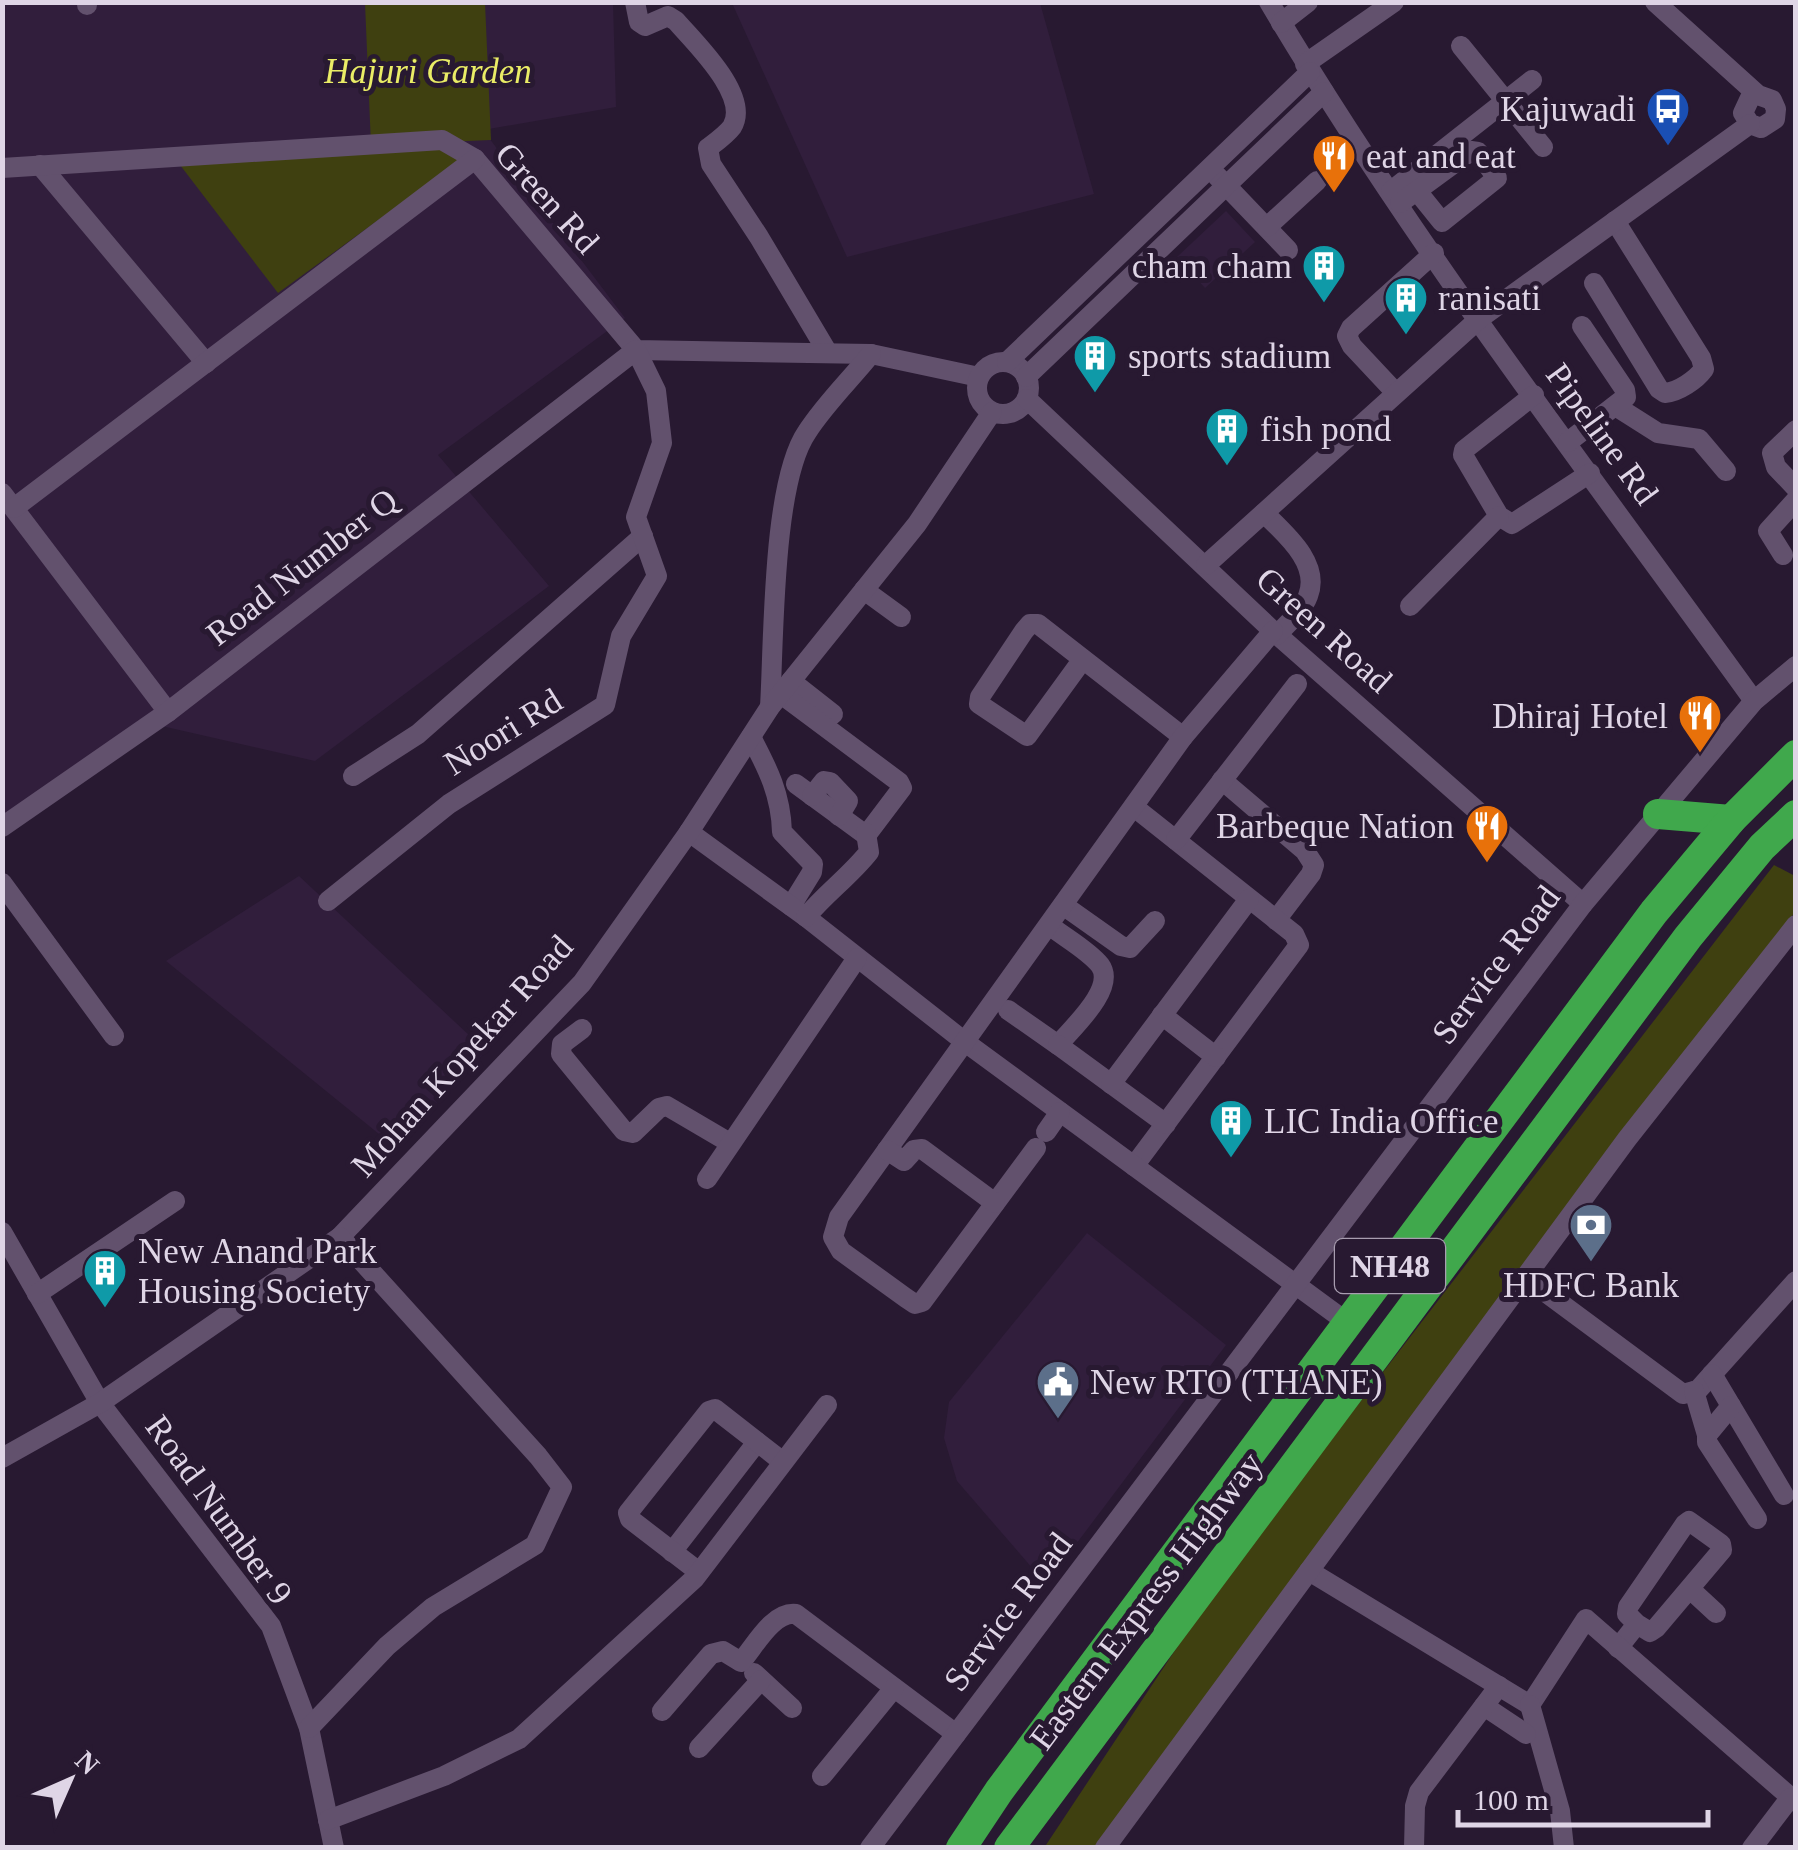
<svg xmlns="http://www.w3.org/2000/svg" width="1798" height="1850" viewBox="0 0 1798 1850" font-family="Georgia,serif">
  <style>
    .built { fill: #311e3c }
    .green { fill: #3f4010 }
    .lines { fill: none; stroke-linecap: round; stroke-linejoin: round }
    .minor { stroke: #62516d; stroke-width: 20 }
    .highway { stroke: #40a84c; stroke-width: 30 }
    .labels { text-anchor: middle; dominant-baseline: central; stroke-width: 10; stroke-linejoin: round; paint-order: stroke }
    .shield { fill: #281931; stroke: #a89db0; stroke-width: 2.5 }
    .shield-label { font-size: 32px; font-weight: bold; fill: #dfd5e6 }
    .park-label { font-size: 35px; font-style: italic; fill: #eaed66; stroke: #281931 }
    .poi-label { font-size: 35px; fill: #dfd5e6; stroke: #281931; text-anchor: start }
    .street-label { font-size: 35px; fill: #dfd5e6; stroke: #281931 }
  </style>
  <rect width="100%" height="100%" fill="#281931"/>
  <g class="built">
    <path d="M3 3H613L616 107 483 130 625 318 438 455 549 586 315 761 153 724 3 818Z"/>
    <path d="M732 3H1040L1094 194 847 257Z"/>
    <path d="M1226 211 1255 242 1205 288 1177 257Z"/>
    <path d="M299 876 486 1051 395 1147 166 961Z"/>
    <path d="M1087 1233 1226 1345 1046 1584 957 1481 944 1438 949 1402Z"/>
  </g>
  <g class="green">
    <path d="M365 3H485L491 140 371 145Z"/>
    <path d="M444 149 462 159 278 293 177 161Z"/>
    <path d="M1774 865 1795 876V912L1264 1619 1096 1847 1044 1848 1215 1590Z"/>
  </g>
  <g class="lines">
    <g class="minor">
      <path d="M635 2 639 22 645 26 668 16 676 21C695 43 751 96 732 127 726 135 716 142 708 148L711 164 759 237 828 353"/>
      <path d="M1269 2C1413 245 1589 472 1754 701"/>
      <path d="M1655 2 1758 95 1772 100 1776 109 1775 119 1761 128 1750 124 1743 113 1750 98 1758 95"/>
      <path d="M87 5V2"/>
      <path d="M1281 23 1308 2"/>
      <path d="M1461 46 1543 147"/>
      <path d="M1305 64 1394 2"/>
      <path d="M40 165 206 363"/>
      <path d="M2 168 442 140 475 159 636 350 871 354 979 377"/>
      <path d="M1217 176 1288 250"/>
      <path d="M1391 191 1532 80"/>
      <path d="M1400 203 1471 151 1478 152 1497 178 1442 222 1417 191"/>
      <path d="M1267 227 1317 181"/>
      <path d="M1594 283 1659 389 1665 393C1678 392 1696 380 1704 369L1701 358 1615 221"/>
      <circle cx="1003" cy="388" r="26"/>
      <path d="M1007 362 1310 72"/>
      <path d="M1026 377 1324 92"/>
      <path d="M1396 393 1352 346 1347 336 1351 328 1434 253"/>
      <path d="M1534 395 1464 450 1463 455 1499 516 1512 524 1590 473"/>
      <path d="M1027 399 1273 631 1583 904"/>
      <path d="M1617 407 1658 433 1699 439 1726 471"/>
      <path d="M1796 430 1772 453 1776 467 1796 488"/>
      <path d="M1568 442 1626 397 1625 390 1582 326"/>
      <path d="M2 493 168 712"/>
      <path d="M14 508 475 159"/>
      <path d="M1264 513C1284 533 1321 563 1308 596 1303 610 1287 624 1277 635"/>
      <path d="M1783 555 1768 531 1796 500"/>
      <path d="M1206 565 1479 319 1750 124"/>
      <path d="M864 590 901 617"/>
      <path d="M1410 606 1499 516"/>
      <path d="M1083 659 1027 736 979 704 980 697 1024 631 1030 624H1038L1183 737"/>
      <path d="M791 681 833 714"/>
      <path d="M781 694 899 782 902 788 868 833H863L796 784"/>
      <path d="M770 707C774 641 772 483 807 432 825 404 850 380 871 354"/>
      <path d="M751 737C768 769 781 795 782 832L813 864 812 872 791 906"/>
      <path d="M353 776 418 734 643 536"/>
      <path d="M1222 780 1305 851 1314 865 1311 874 1276 920"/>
      <path d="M812 796 824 781 830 782 848 801 839 816"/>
      <path d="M1134 807 1294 934 1299 945 1134 1166"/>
      <path d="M2 827 168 712 636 350 656 391 662 443 636 517 657 576 621 636 605 705 449 804 328 901"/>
      <path d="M689 832 806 917 965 1042 1348 1323"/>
      <path d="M1176 840 1297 684"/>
      <path d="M2 883 114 1036"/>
      <path d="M1063 905 1121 946 1130 948 1155 921"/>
      <path d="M806 917C826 893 850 876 869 852L866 833"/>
      <path d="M1008 1010 1058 1045C1072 1028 1117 988 1100 965 1088 950 1064 937 1049 925"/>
      <path d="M1162 1015 1216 1057"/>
      <path d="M582 1029 562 1044 561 1054 624 1131 633 1133 659 1108 667 1106 730 1143"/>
      <path d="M1058 1045 1166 1124"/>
      <path d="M1111 1084 1249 899"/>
      <path d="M1046 1132 1060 1112"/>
      <path d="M1036 1148 922 1302 915 1304 906 1298 841 1251 833 1237 839 1217 1183 737 1273 631"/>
      <path d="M887 1150 904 1161 914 1150 922 1149 995 1203"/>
      <path d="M707 1179 857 958"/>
      <path d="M2 1232 100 1403 271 1626 309 1728 334 1848"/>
      <path d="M1525 1277 1683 1394 1698 1390 1796 1281"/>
      <path d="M37 1294 175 1201"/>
      <path d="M1712 1374 1784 1495"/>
      <path d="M1694 1391 1707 1435"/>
      <path d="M1731 1406 1707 1435V1442L1757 1519"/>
      <path d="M2 1458 100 1403 340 1237 582 983 689 832 770 707 917 524 992 412"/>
      <path d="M672 1552 757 1442"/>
      <path d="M1309 1571 1530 1705"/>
      <path d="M699 1572 630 1519 628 1513 709 1411 715 1409 783 1462"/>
      <path d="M1690 1589 1716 1613"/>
      <path d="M1618 1648 1637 1624 1627 1614 1628 1607 1685 1524 1689 1521 1721 1544 1722 1550 1656 1628 1650 1632 1637 1624"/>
      <path d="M754 1673 792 1708"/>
      <path d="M1530 1705 1586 1619 1796 1802"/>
      <path d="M1530 1705 1560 1811 1564 1848"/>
      <path d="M1484 1706 1526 1734"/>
      <path d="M662 1711 711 1654 723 1651 741 1662C755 1646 773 1611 796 1614L956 1734"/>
      <path d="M309 1728 387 1646 433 1607 535 1545 562 1487 538 1456 340 1237"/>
      <path d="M699 1748 761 1680"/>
      <path d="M822 1776 894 1688"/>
      <path d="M328 1820 444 1776 519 1739 695 1578 827 1405"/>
      <path d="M870 1848 1583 904 1754 701 1796 666"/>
      <path d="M1105 1848 1627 1139 1796 925"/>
      <path d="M1414 1848 1415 1806 1419 1792 1499 1686"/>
      <path d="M1752 1848 1790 1798"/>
    </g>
    <g class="highway">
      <path d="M1658 814 1731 820"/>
      <path d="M961 1848 999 1791 1654 912 1731 820 1796 755"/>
      <path d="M1009 1848 1688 937 1762 847 1796 815"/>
    </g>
  </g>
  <defs>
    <symbol id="bus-pin" viewBox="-11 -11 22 30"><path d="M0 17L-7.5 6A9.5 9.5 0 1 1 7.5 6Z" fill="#1a4fb4" stroke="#281931"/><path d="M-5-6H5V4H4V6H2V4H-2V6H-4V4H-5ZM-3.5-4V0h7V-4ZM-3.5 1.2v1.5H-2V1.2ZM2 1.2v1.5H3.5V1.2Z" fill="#fff"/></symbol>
    <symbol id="restaurant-pin" viewBox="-11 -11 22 30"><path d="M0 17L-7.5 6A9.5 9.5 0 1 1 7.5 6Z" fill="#e8710a" stroke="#281931"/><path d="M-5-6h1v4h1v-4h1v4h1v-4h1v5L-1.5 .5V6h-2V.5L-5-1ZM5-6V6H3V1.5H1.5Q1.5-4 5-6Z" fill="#fff"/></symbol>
    <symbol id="building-pin" viewBox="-11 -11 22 30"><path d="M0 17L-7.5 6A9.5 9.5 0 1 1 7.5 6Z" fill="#0f9aa8" stroke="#281931"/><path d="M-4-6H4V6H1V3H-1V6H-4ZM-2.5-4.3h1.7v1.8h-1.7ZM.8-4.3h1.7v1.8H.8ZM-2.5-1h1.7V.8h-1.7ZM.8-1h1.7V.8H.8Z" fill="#fff"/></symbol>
    <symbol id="bank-pin" viewBox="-11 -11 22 30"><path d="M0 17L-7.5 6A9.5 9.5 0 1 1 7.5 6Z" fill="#5c6f8a" stroke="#281931"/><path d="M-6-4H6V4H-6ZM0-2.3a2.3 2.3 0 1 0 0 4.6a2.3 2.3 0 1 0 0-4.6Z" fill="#fff"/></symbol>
    <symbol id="civic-pin" viewBox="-11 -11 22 30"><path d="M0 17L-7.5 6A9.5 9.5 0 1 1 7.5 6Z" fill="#5c6f8a" stroke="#281931"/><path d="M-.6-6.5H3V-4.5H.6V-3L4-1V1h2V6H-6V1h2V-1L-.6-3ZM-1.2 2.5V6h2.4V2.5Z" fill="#fff"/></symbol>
  </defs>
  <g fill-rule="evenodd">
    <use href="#bus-pin" x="1643" y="84" width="50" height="68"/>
    <use href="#restaurant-pin" x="1309" y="131" width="50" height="68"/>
    <use href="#building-pin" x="1299" y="241" width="50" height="68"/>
    <use href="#building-pin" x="1381" y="273" width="50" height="68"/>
    <use href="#building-pin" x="1070" y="331" width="50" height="68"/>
    <use href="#building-pin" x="1202" y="404" width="50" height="68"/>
    <use href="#restaurant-pin" x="1675" y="691" width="50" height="68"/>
    <use href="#restaurant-pin" x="1462" y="801" width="50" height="68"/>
    <use href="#building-pin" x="1206" y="1096" width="50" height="68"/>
    <use href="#bank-pin" x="1566" y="1200" width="50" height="68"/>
    <use href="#building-pin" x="80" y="1246" width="50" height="68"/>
    <use href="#civic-pin" x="1033" y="1357" width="50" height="68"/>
  </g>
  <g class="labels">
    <rect class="shield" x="1335" y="1239" width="110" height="54" rx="8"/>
    <g class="shield-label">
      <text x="1390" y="1266">NH48</text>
    </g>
    <g class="park-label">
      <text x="428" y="71">Hajuri Garden</text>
    </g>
    <g class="poi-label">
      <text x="1636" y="109" text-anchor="end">Kajuwadi</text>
      <text x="1366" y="156">eat and eat</text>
      <text x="1292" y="266" text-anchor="end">cham cham</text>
      <text x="1438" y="298">ranisati</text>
      <text x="1128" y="356">sports stadium</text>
      <text x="1260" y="429">fish pond</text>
      <text x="1668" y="716" text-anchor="end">Dhiraj Hotel</text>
      <text x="1454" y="826" text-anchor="end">Barbeque Nation</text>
      <text x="1264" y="1121">LIC India Office</text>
      <text x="138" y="1251">New Anand Park<tspan x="138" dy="40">Housing Society</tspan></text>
      <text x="1591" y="1285" text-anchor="middle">HDFC Bank</text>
      <text x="1090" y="1382">New RTO (THANE)</text>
    </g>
    <g class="street-label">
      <text transform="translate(547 198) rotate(48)">Green Rd</text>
      <text transform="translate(1602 434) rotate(54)">Pipeline Rd</text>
      <text transform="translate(302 567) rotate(-38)">Road Number Q</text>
      <text transform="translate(1324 630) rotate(42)">Green Road</text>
      <text transform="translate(503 732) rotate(-32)">Noori Rd</text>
      <text transform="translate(1496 965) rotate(-53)">Service Road</text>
      <text transform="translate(462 1056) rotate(-48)">Mohan Kopekar Road</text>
      <text transform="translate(219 1510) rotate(54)">Road Number 9</text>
      <text transform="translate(1146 1601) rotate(-53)">Eastern Express Highway</text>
      <text transform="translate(1008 1612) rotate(-53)">Service Road</text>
    </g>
  </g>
  <rect width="1798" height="1850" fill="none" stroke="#dfd5e6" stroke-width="10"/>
  <g transform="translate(70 1780) rotate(45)" stroke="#281931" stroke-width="8" paint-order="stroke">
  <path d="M0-8L18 38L0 25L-18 38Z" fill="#dfd5e6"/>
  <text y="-15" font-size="28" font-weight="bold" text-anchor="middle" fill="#dfd5e6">N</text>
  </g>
  <path d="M1458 1810v15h250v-15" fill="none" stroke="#dfd5e6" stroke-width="5"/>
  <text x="1473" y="1810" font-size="30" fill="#dfd5e6" stroke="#281931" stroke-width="8" paint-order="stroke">100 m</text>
</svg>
